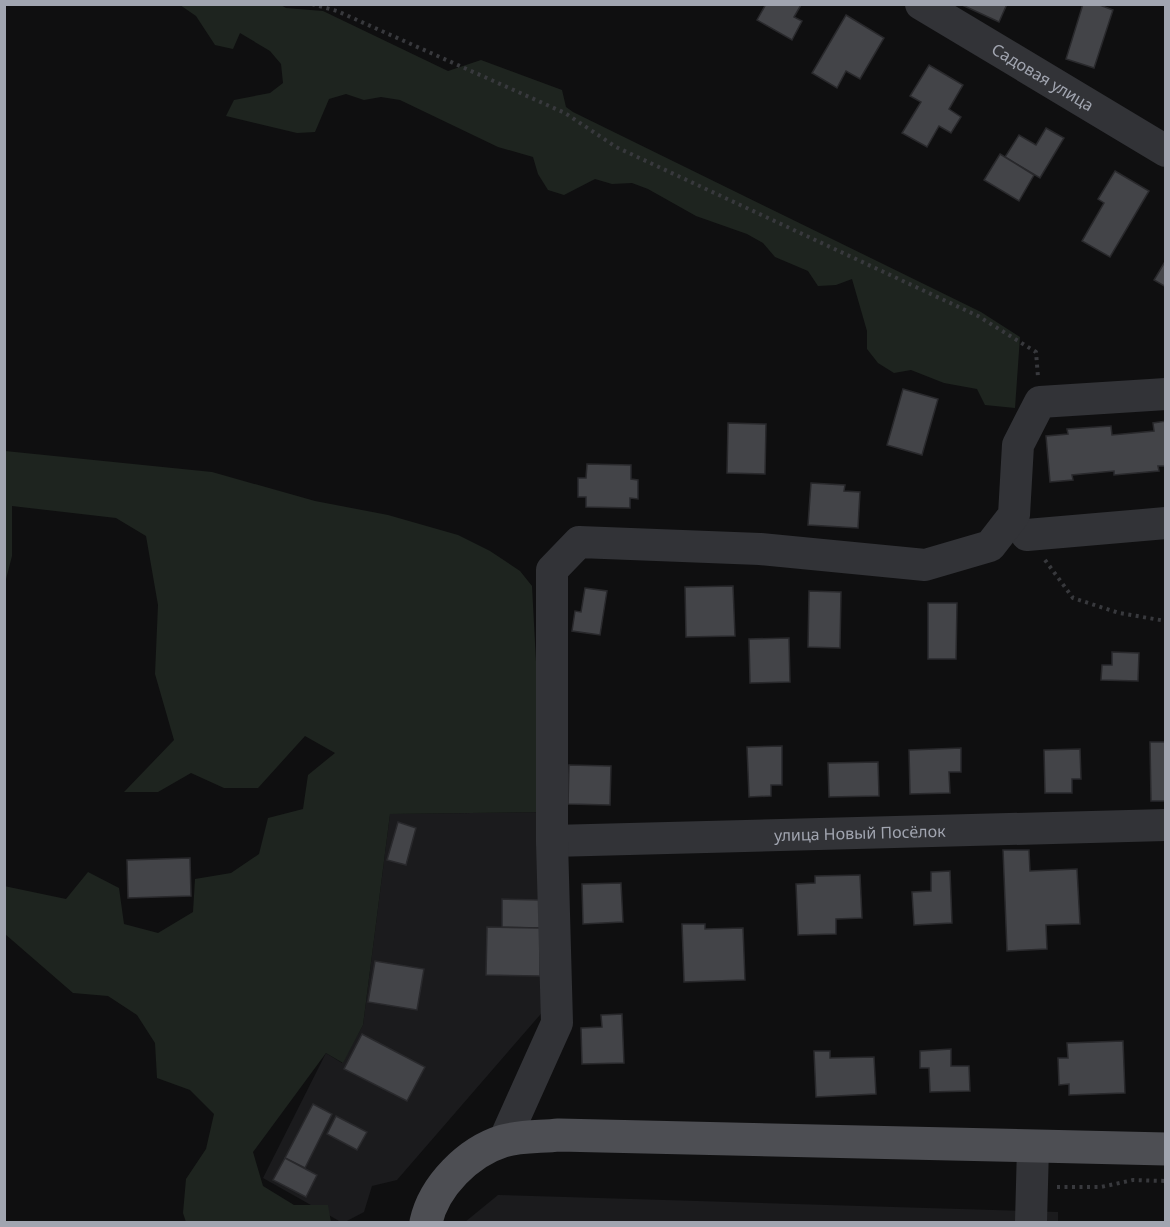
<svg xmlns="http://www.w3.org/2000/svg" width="1170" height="1227" viewBox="0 0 1170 1227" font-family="'Noto Sans',sans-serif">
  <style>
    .built { fill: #1b1b1d }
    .green { fill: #1e241f }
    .building { fill: #434448; stroke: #29292c; stroke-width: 1.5 }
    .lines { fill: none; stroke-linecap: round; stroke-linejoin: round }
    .path { stroke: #38393d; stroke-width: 4; stroke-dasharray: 3 4.5; stroke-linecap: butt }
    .minor { stroke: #323337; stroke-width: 32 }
    .major { stroke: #4d4e53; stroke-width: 33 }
    .labels { text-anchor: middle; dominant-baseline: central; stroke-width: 4.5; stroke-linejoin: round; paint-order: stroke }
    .street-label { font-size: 16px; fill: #a1a5b0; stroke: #0a0a0b }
  </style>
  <rect width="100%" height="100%" fill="#0f0f10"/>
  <g class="built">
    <path d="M544 812 546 1008 397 1180 372 1186 364 1212 345 1222H341L263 1178 326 1053 342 1063 363 1025 390 814Z"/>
    <path d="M498 1195 1058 1212V1222H465Z"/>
  </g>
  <g class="green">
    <path d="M279 4 286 8 323 11 448 71 481 60 562 90 566 107 573 112 981 312 1020 337 1015 408 985 405 977 389 944 383 911 370 894 373 878 363 867 349V331L852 279 836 285 818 286 808 271 775 257 763 243 747 234 696 216 648 189 632 183 612 184 595 179 564 195 548 190 538 174 533 157 498 147 400 100 381 97 364 100 346 94 329 99 315 132 297 133 226 116 234 100 270 93 283 83 281 64 270 51 240 33 233 49 215 45 196 16 180 5Z"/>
    <path d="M5 451 212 472 315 501 388 515 458 535 490 551 520 571 532 586 544 812 390 814 363 1025 343 1063 326 1053 253 1152 263 1186 294 1205H328L331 1222H186L183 1213 186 1179 206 1149 214 1114 190 1090 157 1078 155 1043 137 1015 108 996 73 993 5 934 4 886 66 899 88 872 119 888 124 924 158 933 193 912 195 879 231 873 259 854 268 818 303 809 308 775 335 753 305 736 258 788H224L191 773 158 792H124L174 740 155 674 158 605 146 536 116 518 12 506V556L5 583Z"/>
  </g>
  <g class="building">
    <path d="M766 4 801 5 794 17 802 21 792 40 757 20Z"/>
    <path d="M960 4H1007L999 22Z"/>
    <path d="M1083 4H1097L1113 10 1094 68 1066 59Z"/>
    <path d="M846 15 884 38 860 79 846 71 837 88 812 73Z"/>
    <path d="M929 65 963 85 949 109 961 117 951 133 939 126 927 147 902 133 921 102 910 96Z"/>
    <path d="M1046 128 1064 138 1040 178 1005 157 1019 135 1036 145Z"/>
    <path d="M1000 154 1034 175 1019 201 984 180Z"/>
    <path d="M1115 171 1149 191 1110 257 1082 241 1104 203 1098 199Z"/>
    <path d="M1166 260V287L1154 280Z"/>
    <path d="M903 389 938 399 922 455 887 445Z"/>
    <path d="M1166 421V466H1158L1159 471 1114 475V471L1072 475 1073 480 1050 482 1046 436 1068 434 1067 429 1111 426 1112 435 1154 431 1153 423Z"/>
    <path d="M728 423 766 424 765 474 727 473Z"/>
    <path d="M587 464 631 465V479L638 480V499L630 498V508L586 507V497H578V478H586Z"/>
    <path d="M811 483 845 485 844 491 860 492 858 528 808 525Z"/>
    <path d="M733 586 735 636 686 637 685 587Z"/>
    <path d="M585 588 607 591 600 635 572 631 575 611 581 612Z"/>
    <path d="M809 591 841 592 840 648 808 647Z"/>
    <path d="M928 603H957L956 659H928Z"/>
    <path d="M789 638 790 682 750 683 749 639Z"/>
    <path d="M1112 652 1139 653 1138 681 1101 680 1102 665H1112Z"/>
    <path d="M1150 742H1166V801H1151Z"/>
    <path d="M782 746V785H771V796L749 797 747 747Z"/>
    <path d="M961 748V772H949L950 793 910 794 909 750Z"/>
    <path d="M1080 749 1081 779H1072V793H1045L1044 750Z"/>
    <path d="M878 762 879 796 829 797 828 763Z"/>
    <path d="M569 765 611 766 610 805 568 804Z"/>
    <path d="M398 822 416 828 406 865 387 860Z"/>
    <path d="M1003 850H1029L1030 871 1077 869 1080 924 1046 925 1047 949 1007 951Z"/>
    <path d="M190 858 191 896 128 898 127 860Z"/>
    <path d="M950 871 952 923 914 925 912 892 931 891V872Z"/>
    <path d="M860 875 862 918 836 919V934L798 935 796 884 815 883V876Z"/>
    <path d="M621 883 623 922 583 924 582 884Z"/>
    <path d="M502 899 541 900 540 928 502 927Z"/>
    <path d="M682 924H705V929L743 928 745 980 684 982Z"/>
    <path d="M487 927 540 928V976L486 975Z"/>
    <path d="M375 961 424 969 417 1010 368 1002Z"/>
    <path d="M622 1014 624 1063 582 1064 581 1028 602 1027 601 1015Z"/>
    <path d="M362 1034 425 1067 407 1101 344 1069Z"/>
    <path d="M1123 1041 1125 1093 1069 1095V1084L1059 1085 1058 1058H1068L1067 1043Z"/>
    <path d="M951 1049V1066H969L970 1091 930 1092 929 1068H920V1051Z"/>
    <path d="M814 1051H830V1058L874 1057 876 1094 816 1097Z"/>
    <path d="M313 1104 332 1114 305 1168 285 1158Z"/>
    <path d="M336 1116 367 1132 357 1150 327 1134Z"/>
    <path d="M285 1158 317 1175 306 1197 273 1180Z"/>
  </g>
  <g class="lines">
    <g class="path">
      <path d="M312 4 337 11 565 113 616 147 978 316 1036 352 1038 377"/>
      <path d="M1045 560 1073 598 1119 613 1166 621"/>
      <path d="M1057 1187H1101L1133 1180 1166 1181"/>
    </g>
    <g class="minor">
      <path id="s1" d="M921 4 1166 151"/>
      <path d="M1027 535 1166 523"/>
      <path id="s2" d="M552 841 1166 825"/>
      <path d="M504 1141 557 1023 552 841V570L579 542 760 549 925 565 990 546 1014 515 1018 445 1040 402 1166 394"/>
      <path d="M1031 1222 1033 1147"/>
    </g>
    <path class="major" d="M426 1222C434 1186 468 1152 503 1141 520 1136 541 1137 559 1135L1166 1149"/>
  </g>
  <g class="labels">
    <g class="street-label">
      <text stroke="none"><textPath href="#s1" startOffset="142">Садовая улица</textPath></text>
      <text stroke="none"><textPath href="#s2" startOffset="308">улица Новый Посёлок</textPath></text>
    </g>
  </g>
  <rect width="1170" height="1227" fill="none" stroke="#a1a5b0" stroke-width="12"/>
</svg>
